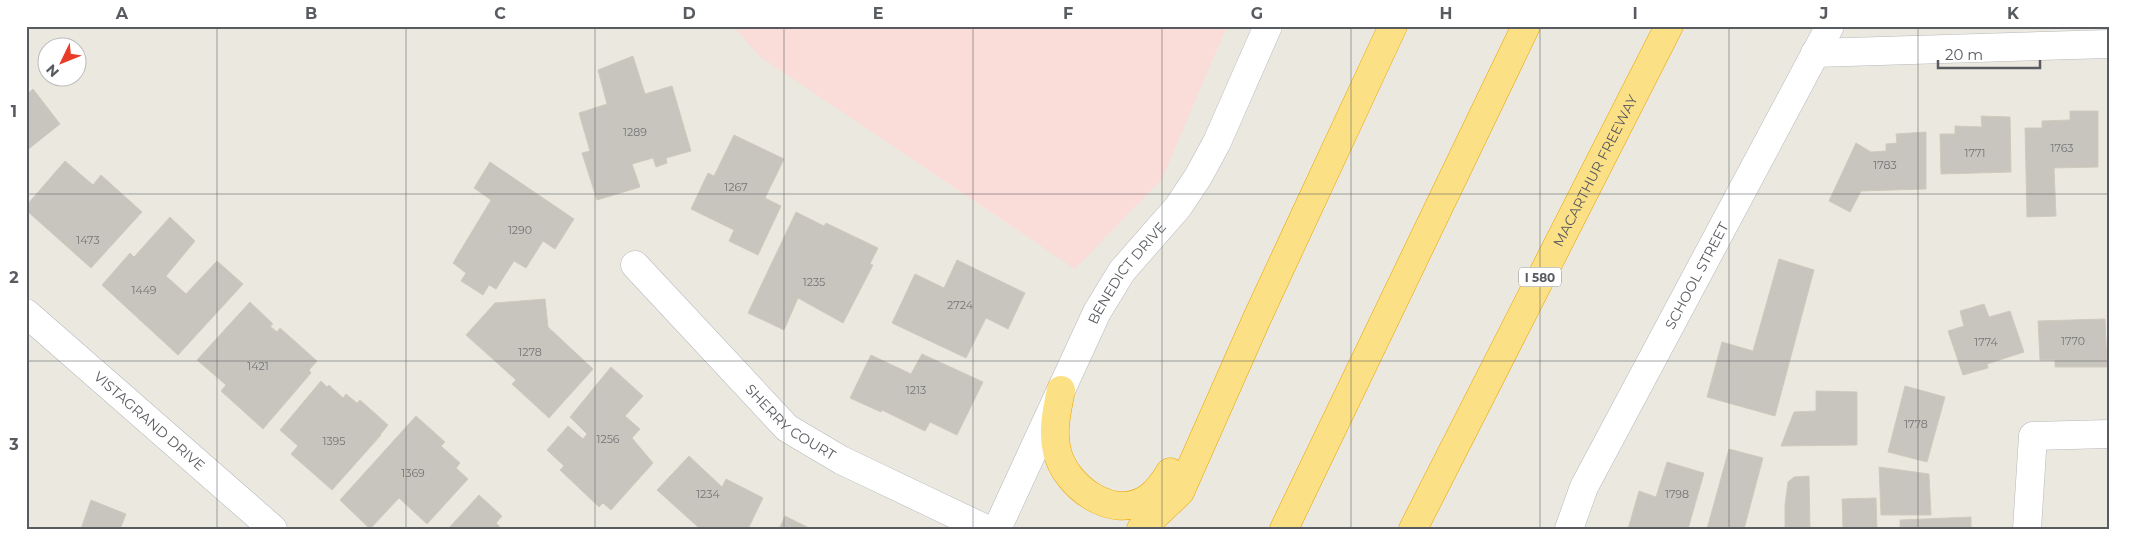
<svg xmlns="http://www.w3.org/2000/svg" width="2135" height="555" viewBox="0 0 2135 555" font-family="Montserrat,sans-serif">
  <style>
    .medical { fill: #fadcd9 }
    .building { fill: #c8c5be; stroke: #d0cabd }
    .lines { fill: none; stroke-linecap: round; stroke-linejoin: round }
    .minor-casing { stroke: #b5b7bc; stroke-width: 29 }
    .motorway-casing { stroke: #e9a401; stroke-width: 29 }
    .minor { stroke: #fff; stroke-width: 28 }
    .motorway { stroke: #fce085; stroke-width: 28 }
    .grid { fill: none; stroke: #585b60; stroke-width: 1; stroke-opacity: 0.55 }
    .labels { text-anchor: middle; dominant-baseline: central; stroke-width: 5; stroke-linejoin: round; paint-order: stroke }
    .number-label { font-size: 11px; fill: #747678 }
    .shield { fill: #fff; stroke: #8a8c90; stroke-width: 1 }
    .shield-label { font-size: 12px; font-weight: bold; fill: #585b60 }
    .street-label { font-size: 14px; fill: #585b60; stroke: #fff }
    .neatline { fill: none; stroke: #585b60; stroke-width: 2 }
    .grid-label { font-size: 16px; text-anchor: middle; font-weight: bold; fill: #585b60 }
  </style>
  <rect width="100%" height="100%" fill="#ebe9df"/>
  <path class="medical" d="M733 26H1227L1162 179 1075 269 759 56Z"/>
  <g class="building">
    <path d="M633 56 645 94 672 86 691 151 666 158 667 163 656 167 653 158 632 164 640 187 597 200 582 153 590 151 579 113 607 104 598 70Z"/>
    <path d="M33 89 60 124 26 151V95Z"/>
    <path d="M2070 111H2098V167L2054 168 2056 216 2027 217 2025 128H2042V121L2070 120Z"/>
    <path d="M1981 116 2010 117 2011 172 1941 174 1940 134H1955V126L1982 127Z"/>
    <path d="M1926 132V189L1861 191 1850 212 1829 201 1856 143 1871 152 1886 151V144L1897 143 1896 134Z"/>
    <path d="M734 135 784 159 765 198 781 206 758 255 729 241 734 230 691 209 708 173 714 176Z"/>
    <path d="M65 161 93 185 101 175 142 212 91 268 26 210V206Z"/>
    <path d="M490 162 574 219 555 249 543 241 526 268 514 261 496 289 489 285 483 295 461 281 466 273 453 263 491 200 474 188Z"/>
    <path d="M796 212 824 226 826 223 878 248 870 264 873 265 843 323 798 298 784 330 748 313Z"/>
    <path d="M170 217 195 241 166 276 186 294 217 261 243 284 178 355 102 285 130 253 134 257Z"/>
    <path d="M1779 259 1814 270 1775 416 1707 397 1722 342 1753 351Z"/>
    <path d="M957 260 1025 293 1008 329 986 318 966 358 892 323 915 274 944 288Z"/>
    <path d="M545 299 548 327 593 369 549 418 512 384 516 380 466 335 495 303Z"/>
    <path d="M250 302 273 324 270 326 277 332 280 328 317 361 309 370 311 373 263 429 221 391 226 385 197 360Z"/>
    <path d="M1984 304 1989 317 2010 311 2024 352 1987 364 1988 368 1963 375 1948 331 1964 326 1960 311Z"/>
    <path d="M2105 319 2107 367H2055V360H2040L2038 321Z"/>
    <path d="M922 354 983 382 957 435 930 422 925 431 882 410 881 412 850 398 871 355 911 374Z"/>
    <path d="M611 367 643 396 625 416 640 429 632 438 653 463 611 510 603 503 599 507 560 470 564 466 547 450 568 426 583 439 587 434 570 417Z"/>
    <path d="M321 381 327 387 329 385 343 398 346 394 357 403 360 400 388 425 380 435H381L332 490 291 454 298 446 280 430Z"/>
    <path d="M1905 386 1945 397 1927 462 1888 452Z"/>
    <path d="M1816 391 1857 392V445L1781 446 1794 412 1816 411Z"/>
    <path d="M416 416 445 442 441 446 460 463 456 468 468 479 427 524 399 498 370 529 340 500Z"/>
    <path d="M1729 449 1763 458 1744 529H1707Z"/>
    <path d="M689 456 722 487 726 479 763 498 748 529H697L698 527 657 490Z"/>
    <path d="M1667 462 1704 473 1688 529H1628L1639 491 1656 497Z"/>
    <path d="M1879 467 1929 474 1931 515H1881Z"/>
    <path d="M1809 476 1810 529H1785V505L1788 482 1794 477Z"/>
    <path d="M479 495 502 516 496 523 502 529H448Z"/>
    <path d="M1876 498 1877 529H1843L1842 499Z"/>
    <path d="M91 500 126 514 120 529H81Z"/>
    <path d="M785 516 811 529H779Z"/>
    <path d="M1971 517V529H1900V520Z"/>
  </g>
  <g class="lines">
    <defs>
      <g id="minor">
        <path d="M1815 53 2109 44"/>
        <path id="s1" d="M635 265 787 428 841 460 986 529"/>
        <path id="s2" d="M26 313 273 529"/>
        <path id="s3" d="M997 529 1097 312 1122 271 1178 207 1198 177 1217 142 1268 26"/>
        <path id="s4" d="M1569 529 1584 487 1830 26"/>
        <path d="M2027 529 2033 436 2109 434"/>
      </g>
      <g id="motorway">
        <path d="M1061 390C1057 410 1052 431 1057 451 1065 486 1113 522 1148 498 1158 491 1164 482 1170 472"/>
        <path d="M1141 529 1180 492 1258 316 1393 26"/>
        <path d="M1284 529 1526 26"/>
        <path id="s5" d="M1413 529 1669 26"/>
      </g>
    </defs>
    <use href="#minor" class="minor-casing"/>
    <use href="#motorway" class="motorway-casing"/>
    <use href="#minor" class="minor"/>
    <use href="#motorway" class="motorway"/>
  </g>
  <path class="grid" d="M217 26V529M406 26V529M595 26V529M784 26V529M973 26V529M1162 26V529M1351 26V529M1540 26V529M1729 26V529M1918 26V529M26 194H2109M26 361H2109"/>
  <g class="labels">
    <g class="number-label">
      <text x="635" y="132">1289</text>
      <text x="2062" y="148">1763</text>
      <text x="1975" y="153">1771</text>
      <text x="1885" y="165">1783</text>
      <text x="736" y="187">1267</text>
      <text x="520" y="230">1290</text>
      <text x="88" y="240">1473</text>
      <text x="814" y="282">1235</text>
      <text x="144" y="290">1449</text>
      <text x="960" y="305">2724</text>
      <text x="2073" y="341">1770</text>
      <text x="1986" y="342">1774</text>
      <text x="530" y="352">1278</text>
      <text x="258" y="366">1421</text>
      <text x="916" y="390">1213</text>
      <text x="1916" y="424">1778</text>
      <text x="608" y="439">1256</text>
      <text x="334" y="441">1395</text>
      <text x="413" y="473">1369</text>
      <text x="708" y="494">1234</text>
      <text x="1677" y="494">1798</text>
    </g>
    <rect class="shield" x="1519" y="267.5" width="42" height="19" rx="4"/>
    <g class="shield-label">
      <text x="1540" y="277">I 580</text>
    </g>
    <g class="street-label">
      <text stroke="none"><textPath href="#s5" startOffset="402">MACARTHUR FREEWAY</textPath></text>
      <text stroke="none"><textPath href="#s3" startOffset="288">BENEDICT DRIVE</textPath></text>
      <text stroke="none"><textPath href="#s4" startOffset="284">SCHOOL STREET</textPath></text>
      <text stroke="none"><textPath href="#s2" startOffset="164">VISTAGRAND DRIVE</textPath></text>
      <text stroke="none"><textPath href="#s1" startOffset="222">SHERRY COURT</textPath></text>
    </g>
  </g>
  <rect width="2135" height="555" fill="none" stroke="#ffffff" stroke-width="55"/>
  <g transform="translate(62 62) rotate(227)"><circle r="24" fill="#ffffff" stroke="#bcbdbf"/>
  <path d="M0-4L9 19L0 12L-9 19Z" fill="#e83b28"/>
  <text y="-8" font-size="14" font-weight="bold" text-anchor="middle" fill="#585b60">N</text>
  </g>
  <path d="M1938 60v8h102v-8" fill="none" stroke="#585b60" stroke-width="2.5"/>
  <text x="1945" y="60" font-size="15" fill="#585b60" stroke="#ffffff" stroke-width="4" paint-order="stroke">20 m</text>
  <rect x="28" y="28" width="2080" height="500" class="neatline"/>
  <g class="grid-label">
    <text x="122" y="19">A</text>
    <text x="311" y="19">B</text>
    <text x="500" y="19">C</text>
    <text x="689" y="19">D</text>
    <text x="878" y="19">E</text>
    <text x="1068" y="19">F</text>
    <text x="1257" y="19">G</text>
    <text x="1446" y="19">H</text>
    <text x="1635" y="19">I</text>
    <text x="1824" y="19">J</text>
    <text x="2013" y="19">K</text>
    <text x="14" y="117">1</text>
    <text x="14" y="283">2</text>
    <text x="14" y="450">3</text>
  </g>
</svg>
